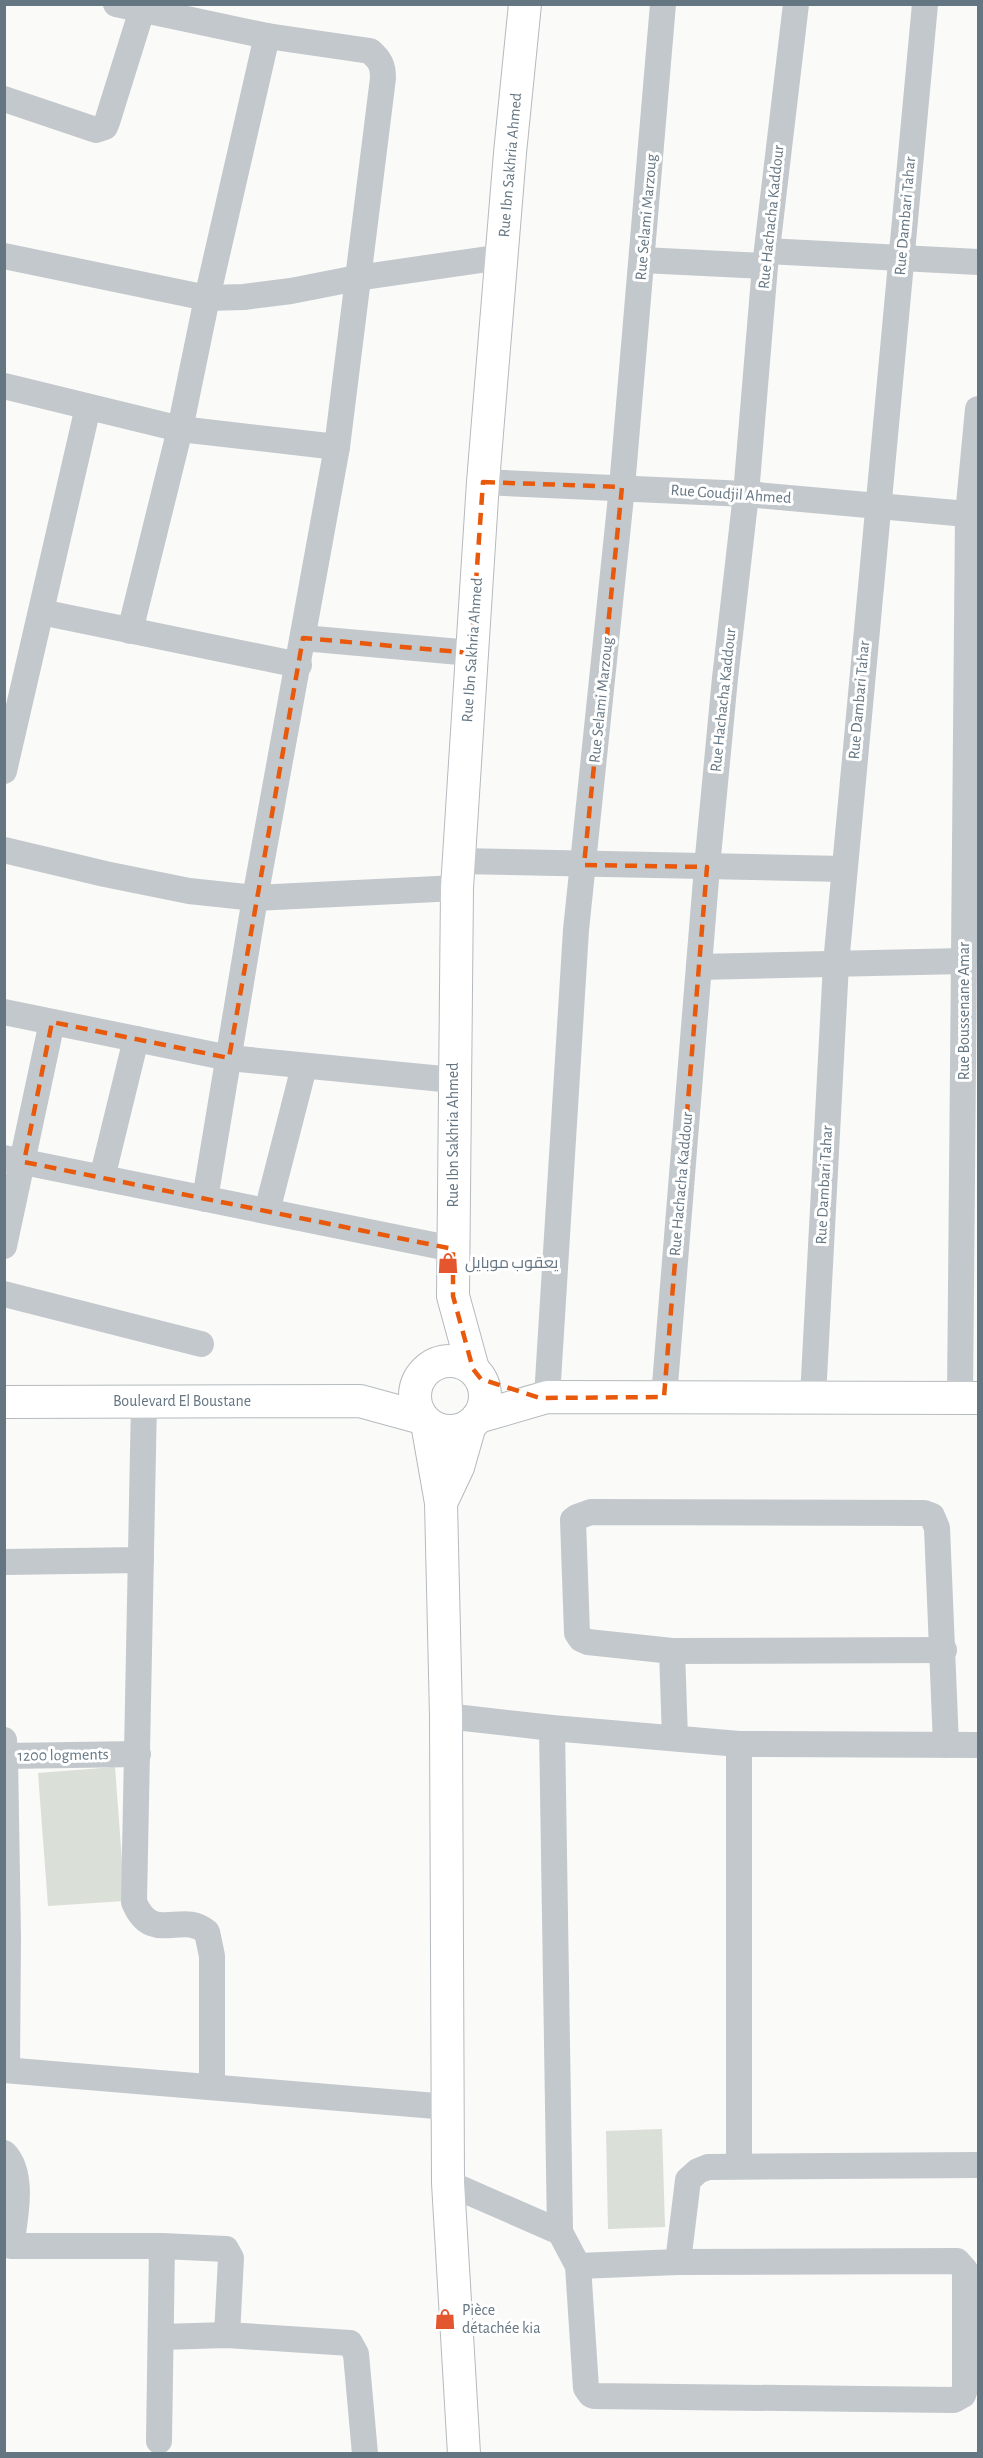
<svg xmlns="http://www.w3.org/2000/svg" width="983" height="2458" viewBox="0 0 983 2458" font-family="'Alegreya Sans',Cairo,sans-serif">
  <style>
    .green { fill: #dadfd7 }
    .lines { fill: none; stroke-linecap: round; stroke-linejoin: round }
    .major-casing { stroke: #b5babe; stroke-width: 34 }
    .minor { stroke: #c3c8cc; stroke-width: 26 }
    .major { stroke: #fff; stroke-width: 32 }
    .marked { fill: none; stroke: #e8590c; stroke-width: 4.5; stroke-dasharray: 12 8; stroke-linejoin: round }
    .labels { text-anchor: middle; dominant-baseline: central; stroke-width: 6; stroke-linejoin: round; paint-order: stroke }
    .street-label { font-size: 16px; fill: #657683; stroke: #fff }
    .poi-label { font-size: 16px; fill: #657683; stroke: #fff; text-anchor: start }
  </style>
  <rect width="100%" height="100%" fill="#fafaf8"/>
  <g class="green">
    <path d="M115 1767 125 1901 48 1906 38 1773Z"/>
    <path d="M662 2129 665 2227 608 2229 606 2131Z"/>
  </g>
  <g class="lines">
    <defs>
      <g id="major">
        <circle cx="450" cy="1396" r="35"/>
        <path d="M473 1369 453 1296 457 888 483 482 510 153 525 4"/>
        <path d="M4 1402 360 1401 422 1418"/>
        <path d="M478 1417 547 1397 978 1398"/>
        <path d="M427 1423 441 1503 446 1716 448 2183 464 2454"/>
        <path d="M441 1503 458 1467 470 1425"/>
      </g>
    </defs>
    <use href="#major" class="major-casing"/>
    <g class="minor">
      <path d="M116 4 267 36 370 51C380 60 383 65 383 78L337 447 255 898 205 1199"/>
      <path d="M4 99 96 130 105 127 107 122 142 10"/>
      <path d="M767 251 978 262"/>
      <path d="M4 256 207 298 244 297 291 291 357 278 502 257"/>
      <path d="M642 260 765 266"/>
      <path d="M4 386 180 429 337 447"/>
      <path d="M483 482 746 494 978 515"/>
      <path d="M41 612 299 665"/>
      <path d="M130 631 180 429 207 298 267 36"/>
      <path d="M303 638 471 653"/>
      <path d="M4 771 88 407"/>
      <path d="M4 850 105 874 189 891 255 898 457 888"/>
      <path d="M459 861 844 869"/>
      <path d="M699 967 964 961"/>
      <path d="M4 1012 229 1058 453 1080"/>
      <path d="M4 1158 453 1249"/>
      <path d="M102 1178 136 1039"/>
      <path d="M267 1211 304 1067"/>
      <path d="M4 1246 52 1022"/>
      <path d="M4 1294 201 1344"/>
      <path d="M547 1397 576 930 622 487 663 4"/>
      <path d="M664 1397 707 867 725 678 746 494 765 266 796 4"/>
      <path d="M813 1397 836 964 925 4"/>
      <path d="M960 1398 968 515 978 409"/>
      <path d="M144 1401 134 1902C152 1946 182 1910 207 1932L212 1956V2087"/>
      <path d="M4 1562 141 1560"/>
      <path d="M672 1651 944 1650"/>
      <path d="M446 1716 552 1728 739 1744 978 1745"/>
      <path d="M552 1728 560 2232"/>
      <path d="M675 1738 672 1651 588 1642 581 1639 577 1633 573 1520 577 1517 591 1512 924 1513 932 1516 937 1528 946 1745"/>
      <path d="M4 1740 5 1756 138 1754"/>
      <path d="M739 1744V2166"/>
      <path d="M5 1756 8 1937 7 2070"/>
      <path d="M4 2070 448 2107"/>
      <path d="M4 2153C25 2173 15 2219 11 2246H162L226 2249 231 2258 227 2335"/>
      <path d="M448 2183 560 2232 578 2266 678 2262 957 2261 965 2270V2389L963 2395 954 2400 594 2396 591 2395 586 2388 578 2266"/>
      <path d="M678 2262 688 2180 698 2171 708 2167 978 2165"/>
      <path d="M161 2337 227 2335 350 2343 356 2354 365 2454"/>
      <path d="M159 2441 162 2246"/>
    </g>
    <use href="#major" class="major"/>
  </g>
  <path class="marked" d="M483 482 622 487 584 865 707 867 664 1397 540 1398 481 1379 473 1369 453 1296V1249L24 1162 52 1022 229 1058 303 638 471 653Z"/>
  <defs>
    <symbol id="shop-bare" viewBox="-9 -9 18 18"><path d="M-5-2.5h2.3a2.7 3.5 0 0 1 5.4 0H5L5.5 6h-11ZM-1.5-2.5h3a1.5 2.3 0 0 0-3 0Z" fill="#e4572e" stroke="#fff" stroke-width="2.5" paint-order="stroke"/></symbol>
  </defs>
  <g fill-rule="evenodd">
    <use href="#shop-bare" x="433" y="1248" width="30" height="30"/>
    <use href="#shop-bare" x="430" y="2304" width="30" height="30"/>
  </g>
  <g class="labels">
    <g class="street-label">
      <text transform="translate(510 165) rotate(-85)">Rue Ibn Sakhria Ahmed</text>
      <text transform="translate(905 216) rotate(-85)">Rue Dambari Tahar</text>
      <text transform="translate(646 217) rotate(-85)">Rue Selami Marzoug</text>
      <text transform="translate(771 217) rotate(-84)">Rue Hachacha Kaddour</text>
      <text transform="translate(731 494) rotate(4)">Rue Goudjil Ahmed</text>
      <text transform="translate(472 650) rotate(-86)">Rue Ibn Sakhria Ahmed</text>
      <text transform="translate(601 700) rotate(-84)">Rue Selami Marzoug</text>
      <text transform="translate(723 700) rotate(-84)">Rue Hachacha Kaddour</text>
      <text transform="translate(859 700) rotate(-85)">Rue Dambari Tahar</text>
      <text transform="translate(964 1011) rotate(-90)">Rue Boussenane Amar</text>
      <text transform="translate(453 1135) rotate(-90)">Rue Ibn Sakhria Ahmed</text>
      <text transform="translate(681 1184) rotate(-85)">Rue Hachacha Kaddour</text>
      <text transform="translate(824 1185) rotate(-87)">Rue Dambari Tahar</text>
      <text x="182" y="1401">Boulevard El Boustane</text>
      <text transform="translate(63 1755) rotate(-1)">1200 logments</text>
    </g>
    <g class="poi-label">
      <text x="465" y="1263">يعقوب موبايل</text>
      <text x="462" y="2310">Pièce<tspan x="462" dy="18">détachée kia</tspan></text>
    </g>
  </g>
  <rect width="983" height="2458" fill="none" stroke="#657683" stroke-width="12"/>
</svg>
